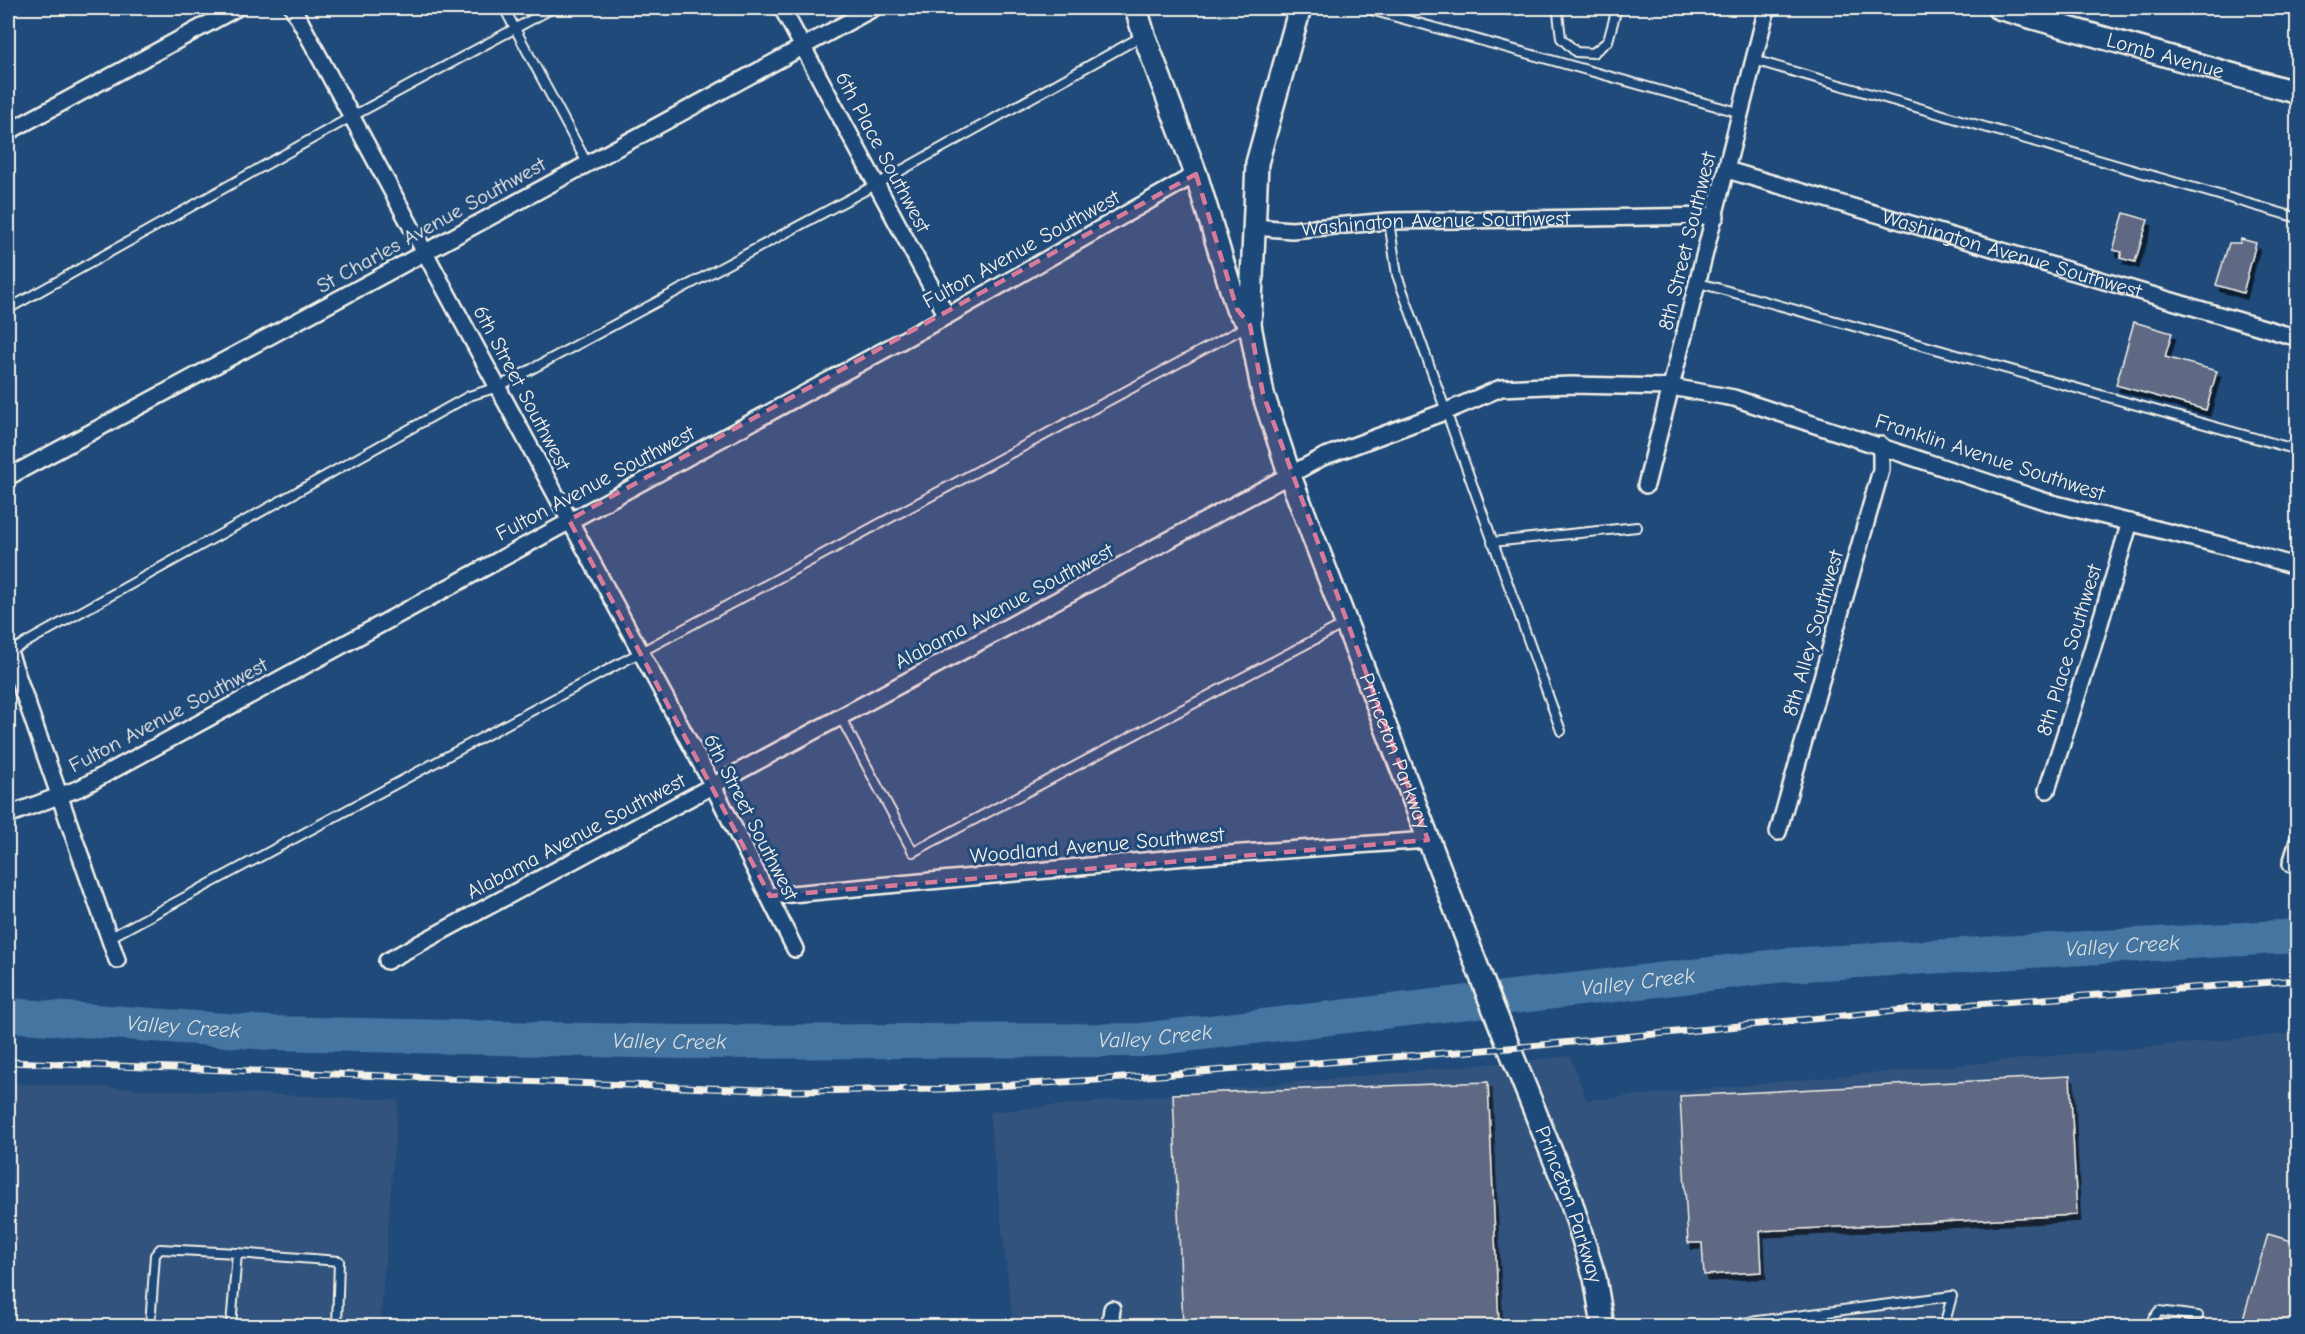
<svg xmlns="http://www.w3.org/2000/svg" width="2305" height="1334" viewBox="0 0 2305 1334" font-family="'Comic Neue',sans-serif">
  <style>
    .built { fill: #33537d }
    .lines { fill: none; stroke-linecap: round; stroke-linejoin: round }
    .river { stroke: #4475a1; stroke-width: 34 }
    .building { fill: #616984; stroke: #f4f1e8; stroke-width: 1.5; filter: url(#shadow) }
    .lane-casing { stroke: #f4f1e8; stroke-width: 12 }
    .street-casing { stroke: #f4f1e8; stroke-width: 20 }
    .secondary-casing { stroke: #f4f1e8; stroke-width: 26 }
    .lane { stroke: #1f4a7a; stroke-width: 8 }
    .street { stroke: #1f4a7a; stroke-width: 15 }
    .secondary { stroke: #1f4a7a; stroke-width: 21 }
    .rail-casing { stroke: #f4f1e8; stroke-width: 7 }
    .rail { stroke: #1f4a7a; stroke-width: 4.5; stroke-dasharray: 14; stroke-linecap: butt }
    .marked { fill: #d87a9a; fill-opacity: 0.2; stroke: #d87a9a; stroke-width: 4.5; stroke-dasharray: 12 8; stroke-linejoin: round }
    .labels { text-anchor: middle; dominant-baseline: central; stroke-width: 6; stroke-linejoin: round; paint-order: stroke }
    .street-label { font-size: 21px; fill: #f4f1e8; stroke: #1f4a7a }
    .water-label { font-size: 22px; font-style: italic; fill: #dadedd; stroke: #1f4a7a }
  </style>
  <defs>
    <filter id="shadow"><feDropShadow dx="3.5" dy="6" stdDeviation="0" flood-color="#0009"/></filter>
  </defs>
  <rect width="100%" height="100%" fill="#1f4a7a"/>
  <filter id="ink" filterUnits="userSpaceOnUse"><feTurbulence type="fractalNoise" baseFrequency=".0167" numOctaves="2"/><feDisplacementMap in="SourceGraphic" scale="12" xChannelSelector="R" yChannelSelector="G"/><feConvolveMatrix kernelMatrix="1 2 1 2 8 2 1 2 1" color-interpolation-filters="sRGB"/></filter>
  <g filter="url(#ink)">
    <g class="built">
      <path d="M2297 1033V1326H1013L989 1112 1570 1056 1587 1100Z"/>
      <path d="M8 1083 398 1100 380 1326H8Z"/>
    </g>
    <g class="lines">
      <path class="river" id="s1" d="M8 1015 270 1033 683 1042 1141 1040 1786 965 2298 936"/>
    </g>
    <g class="building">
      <path d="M2124 213 2148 220 2135 262 2120 258 2122 252 2113 250Z"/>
      <path d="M2241 239 2256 243 2243 293 2216 285 2229 243H2240Z"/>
      <path d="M2134 322 2172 333 2165 357 2217 371 2206 410 2116 385Z"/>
      <path d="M2070 1076 2077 1215 1760 1231 1762 1272 1704 1275 1702 1243H1688L1680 1096Z"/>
      <path d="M1488 1082 1499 1325 1183 1326 1173 1094Z"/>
      <path d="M2268 1234 2298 1243V1326H2241Z"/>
    </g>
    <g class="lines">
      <defs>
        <g id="lane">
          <path d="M504 8 587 163"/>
          <path d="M1364 8 1741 113"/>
          <path d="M1499 8 1510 10 1515 8"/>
          <path d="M1560 8 1558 13 1561 38 1576 52 1593 53 1608 41 1617 8"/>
          <path d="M1754 60 2298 218"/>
          <path d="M1389 221 1397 275 1561 731"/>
          <path d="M1699 283 2298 450"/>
          <path d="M8 309 351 117 553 8"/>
          <path d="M1492 542 1637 527"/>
          <path d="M9 652 469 396 498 387 877 184 1142 36"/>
          <path d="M841 718 913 852 1344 624"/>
          <path d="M109 938 1249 325"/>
          <path d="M237 1253 339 1261 337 1326"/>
          <path d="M150 1326 155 1255 160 1249 237 1253 231 1326"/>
          <path d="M1741 1326 1742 1323 1952 1296 1944 1326"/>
          <path d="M2148 1326 2159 1311 2198 1316"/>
        </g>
        <g id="street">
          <path d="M293 8 713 786 795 949"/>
          <path d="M782 8 947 316"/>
          <path d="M8 132 237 8"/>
          <path id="s2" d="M1727 170 2298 338"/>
          <path id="s3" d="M1253 227 1292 230 1389 221 1716 216"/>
          <path d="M8 477 398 267 874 8"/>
          <path d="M1646 485 1767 8"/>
          <path d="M8 649 117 960"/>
          <path d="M2047 790 2092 650 2130 522"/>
          <path d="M8 815 80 788 947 316 1196 174"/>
          <path d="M1778 832 1881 470V445"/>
          <path d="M2291 864 2298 841"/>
          <path d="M770 896 1186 857 1428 840"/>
          <path d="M387 961 1323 457 1447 411 1501 388 1570 385 1671 387 1734 398 2044 501 2252 553 2298 567"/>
          <path d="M1110 1326 1112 1309"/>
        </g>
        <g id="secondary">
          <path id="s4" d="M1136 8 1144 35 1196 174 1237 309 1250 325 1263 394 1290 476 1488 995 1571 1201 1595 1278 1603 1326"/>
          <path id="s5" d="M1998 8 2298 93"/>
          <path d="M1250 325 1257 163 1300 8"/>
        </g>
      </defs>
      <use href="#lane" class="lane-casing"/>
      <use href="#street" class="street-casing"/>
      <use href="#secondary" class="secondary-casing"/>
      <use href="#lane" class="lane"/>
      <use href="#street" class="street"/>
      <use href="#secondary" class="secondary"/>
      <defs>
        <path id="rail" d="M8 1062 791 1091 942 1089 1096 1080 1509 1048 1936 1007 2298 980"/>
      </defs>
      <use href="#rail" class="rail-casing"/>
      <use href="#rail" class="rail"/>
    </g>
  </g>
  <path class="marked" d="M1196 174 1237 309 1250 325 1263 394 1428 840 770 896 569 520Z"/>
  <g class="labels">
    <g class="street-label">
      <text stroke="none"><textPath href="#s5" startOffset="174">Lomb Avenue</textPath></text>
      <text transform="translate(883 152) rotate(62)">6th Place Southwest</text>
      <text stroke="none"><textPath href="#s3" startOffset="183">Washington Avenue Southwest</textPath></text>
      <text transform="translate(431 225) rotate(-29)">St Charles Avenue Southwest</text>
      <text transform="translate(1687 241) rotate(-76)">8th Street Southwest</text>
      <text transform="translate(1021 249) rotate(-29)">Fulton Avenue Southwest</text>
      <text stroke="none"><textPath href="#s2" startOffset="297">Washington Avenue Southwest</textPath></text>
      <text transform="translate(522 388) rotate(62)">6th Street Southwest</text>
      <text transform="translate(1990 457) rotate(18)">Franklin Avenue Southwest</text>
      <text transform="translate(595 483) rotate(-28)">Fulton Avenue Southwest</text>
      <text transform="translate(1004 606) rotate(-28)">Alabama Avenue Southwest</text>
      <text transform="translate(1813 633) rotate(-74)">8th Alley Southwest</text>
      <text transform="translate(2069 650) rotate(-73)">8th Place Southwest</text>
      <text transform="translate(168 715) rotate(-28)">Fulton Avenue Southwest</text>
      <text stroke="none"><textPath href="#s4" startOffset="789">Princeton Parkway</textPath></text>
      <text transform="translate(751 817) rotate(63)">6th Street Southwest</text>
      <text transform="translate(576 836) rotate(-28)">Alabama Avenue Southwest</text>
      <text transform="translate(1097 845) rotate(-5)">Woodland Avenue Southwest</text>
      <text stroke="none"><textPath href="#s4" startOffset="1275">Princeton Parkway</textPath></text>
    </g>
    <g class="water-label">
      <text stroke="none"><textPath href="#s1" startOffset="2120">Valley Creek</textPath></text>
      <text stroke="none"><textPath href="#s1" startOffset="1634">Valley Creek</textPath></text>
      <text stroke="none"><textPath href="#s1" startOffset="176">Valley Creek</textPath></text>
      <text stroke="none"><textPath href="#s1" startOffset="1148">Valley Creek</textPath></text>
      <text stroke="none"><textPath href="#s1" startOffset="662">Valley Creek</textPath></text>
    </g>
  </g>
  <rect width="2305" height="1334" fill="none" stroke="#1f4a7a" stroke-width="30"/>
  <rect x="15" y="15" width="2275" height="1304" fill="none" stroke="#f4f1e8" stroke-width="2" filter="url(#ink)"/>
</svg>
